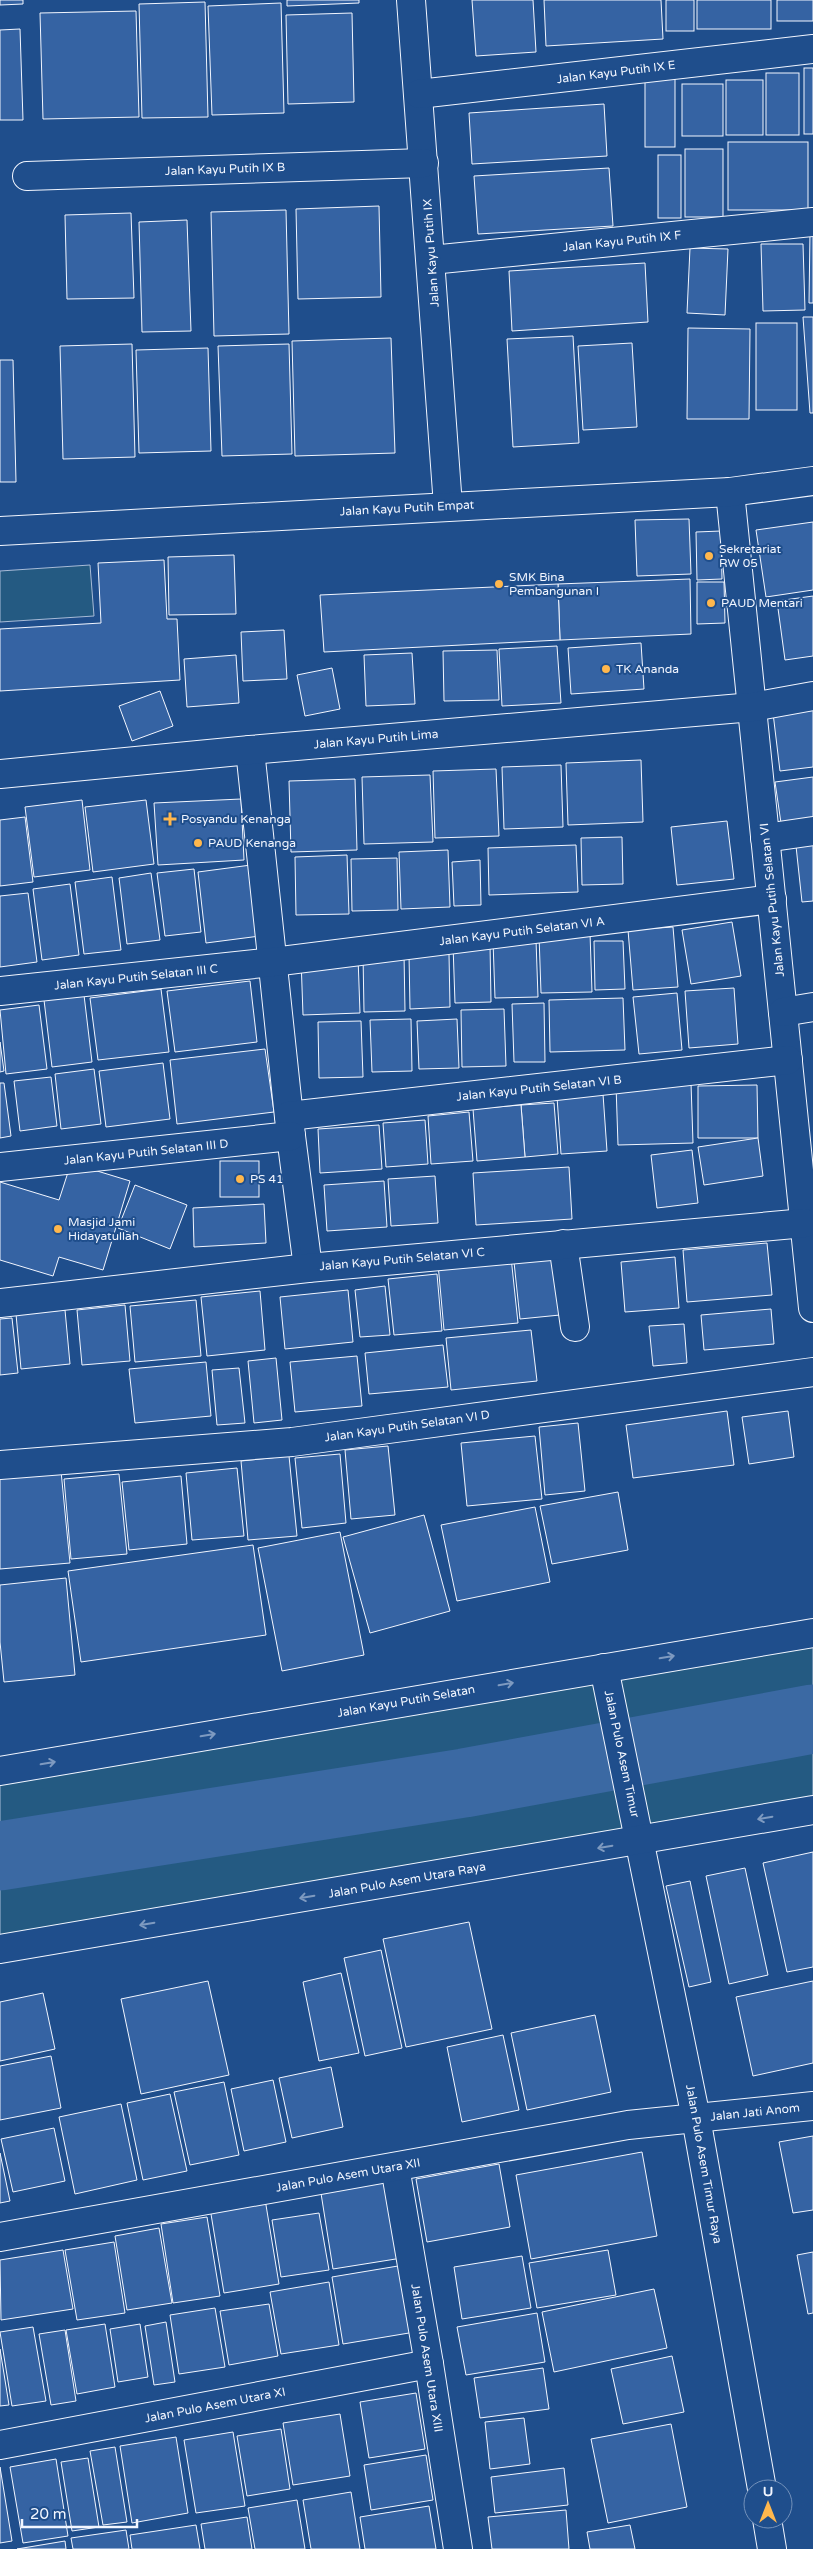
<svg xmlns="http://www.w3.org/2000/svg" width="813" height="2549" viewBox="0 0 813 2549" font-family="'Varela Round',sans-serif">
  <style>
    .green { fill: #245a82; stroke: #a8bbd7 }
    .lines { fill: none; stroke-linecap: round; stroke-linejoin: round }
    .river { stroke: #3b69a3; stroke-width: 69 }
    .building { fill: #3563a3; stroke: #f2f6ff }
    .street-casing { stroke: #f2f6ff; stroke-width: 30 }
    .secondary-casing { stroke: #f2f6ff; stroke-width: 30 }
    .street { stroke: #1f4e8c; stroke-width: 28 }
    .secondary { stroke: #1f4e8c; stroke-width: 28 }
    .oneway { stroke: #7e9ac0 }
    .poi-dot { fill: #ffb74d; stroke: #1f4e8c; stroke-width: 2 }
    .labels { text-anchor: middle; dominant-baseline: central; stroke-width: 4; stroke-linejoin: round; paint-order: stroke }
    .street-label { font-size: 12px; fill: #f2f6ff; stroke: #1f4e8c }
    .poi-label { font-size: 12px; fill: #f2f6ff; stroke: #1f4e8c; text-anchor: start }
  </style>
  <rect width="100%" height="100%" fill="#1f4e8c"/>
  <g class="green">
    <path d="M90 565 94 616 0 622V571Z"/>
    <path d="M813 1631V1804L0 1948V1769Z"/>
  </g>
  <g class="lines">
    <path class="river" d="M0 1856 464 1783 813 1719"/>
  </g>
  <g class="building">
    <path d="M0 0H23V4L0 5Z"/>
    <path d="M287 0H359V3L287 6Z"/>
    <path d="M472 0H533L536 52 476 56Z"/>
    <path d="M544 0H661L663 39 546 46Z"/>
    <rect x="666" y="0" width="28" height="31"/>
    <rect x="697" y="0" width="74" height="29"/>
    <rect x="777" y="0" width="36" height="21"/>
    <path d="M205 2 208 117 142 118 139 4Z"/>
    <path d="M281 3 284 113 212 115 208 6Z"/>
    <path d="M136 11 139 117 43 119 40 13Z"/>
    <path d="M352 13 354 102 288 104 286 15Z"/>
    <path d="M20 29 23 120H0V30Z"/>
    <rect x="804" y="68" width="9" height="66"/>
    <rect x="766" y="73" width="33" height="62"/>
    <rect x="645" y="79" width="30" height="68"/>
    <rect x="726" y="80" width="37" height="55"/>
    <rect x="682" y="84" width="41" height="52"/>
    <path d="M604 104 607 156 472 164 469 113Z"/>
    <rect x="728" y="142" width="80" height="68"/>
    <rect x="685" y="149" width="38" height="68"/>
    <rect x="658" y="155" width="23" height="63"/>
    <path d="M609 168 613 226 478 234 474 176Z"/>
    <path d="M379 206 381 297 298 299 296 209Z"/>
    <path d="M286 210 289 334 214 336 211 212Z"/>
    <path d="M131 213 134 298 67 299 65 215Z"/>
    <path d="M187 220 191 331 142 332 139 222Z"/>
    <path d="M810 232H813V303H809Z"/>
    <path d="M761 244H803L805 310 763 311Z"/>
    <path d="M690 248 728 249 725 315 687 313Z"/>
    <path d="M645 263 648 322 512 331 509 271Z"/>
    <path d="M803 317H813V413H810Z"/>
    <rect x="756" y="323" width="41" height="87"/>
    <path d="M688 328 750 329 749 419H687Z"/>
    <path d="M573 336 579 443 513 447 507 339Z"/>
    <path d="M391 338 395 453 295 456 292 341Z"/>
    <path d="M632 343 637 427 583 430 578 346Z"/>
    <path d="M132 344 135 457 63 459 60 346Z"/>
    <path d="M289 344 292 454 222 456 218 346Z"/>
    <path d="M208 348 211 451 139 453 136 350Z"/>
    <path d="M0 360H13L16 482H0Z"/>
    <path d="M689 519 691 574 637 576 635 520Z"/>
    <path d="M813 522V590L766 597 756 530Z"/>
    <path d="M721 531 722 579 697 580 696 532Z"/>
    <path d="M234 555 236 614 169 615 168 557Z"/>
    <path d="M164 560 167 619H177L180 680 0 691V629L101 623 98 563Z"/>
    <path d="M690 579 691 634 560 640 558 584Z"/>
    <path d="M697 582H724L725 623 697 624Z"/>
    <path d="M558 584 560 640 324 652 320 595Z"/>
    <path d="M813 596V656L785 660 777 601Z"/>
    <path d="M284 630 287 679 243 681 241 632Z"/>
    <path d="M641 643 644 689 571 694 568 648Z"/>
    <path d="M557 646 561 703 502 706 499 649Z"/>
    <path d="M497 650 499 700 444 701 443 651Z"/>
    <path d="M412 653 415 704 366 706 364 655Z"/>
    <path d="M236 655 239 703 187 707 184 659Z"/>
    <path d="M332 668 340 709 305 716 297 675Z"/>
    <path d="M160 691 173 726 132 741 119 706Z"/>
    <path d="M813 708V767L780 771 773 713Z"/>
    <path d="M641 760 643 822 568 825 566 763Z"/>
    <path d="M561 765 563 827 504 829 502 767Z"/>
    <path d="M496 769 499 836 435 838 433 771Z"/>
    <path d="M430 775 433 842 364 844 362 777Z"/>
    <path d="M813 777V819L781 823 775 782Z"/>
    <path d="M355 779 357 850 291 852 289 781Z"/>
    <path d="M241 799 244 860 158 865 154 803Z"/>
    <path d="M82 800 90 870 34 877 25 807Z"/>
    <path d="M146 800 154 864 93 872 85 807Z"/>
    <path d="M25 817 33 882 0 886V820Z"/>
    <path d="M727 821 734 879 677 885 671 827Z"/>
    <path d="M622 837 623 884 582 885 581 838Z"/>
    <path d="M813 844V901L802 902 796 846Z"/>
    <path d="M576 845 578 892 489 895 488 848Z"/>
    <path d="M448 850 450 907 401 909 399 852Z"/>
    <path d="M347 855 349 914 296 915 295 857Z"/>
    <path d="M397 858 398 910 352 911 351 859Z"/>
    <path d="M480 860 481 905 454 906 452 862Z"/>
    <path d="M251 865 260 936 206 943 198 872Z"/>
    <path d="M194 869 201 932 165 936 157 873Z"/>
    <path d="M151 873 160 940 127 944 119 878Z"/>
    <path d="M112 877 121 950 84 954 75 882Z"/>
    <path d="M70 884 79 955 42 960 33 889Z"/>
    <path d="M28 893 37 962 0 967V896Z"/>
    <path d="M732 922 741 976 691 984 682 930Z"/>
    <path d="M673 927 678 987 633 990 628 930Z"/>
    <path d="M590 933 592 992 541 993 539 935Z"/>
    <path d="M536 940 538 997 495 998 493 941Z"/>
    <path d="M594 941H623L625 989 595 990Z"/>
    <path d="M490 944 491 1002 455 1003 453 945Z"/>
    <path d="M404 954 405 1011 364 1012 363 955Z"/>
    <path d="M449 954 450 1007 410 1009 409 955Z"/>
    <path d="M358 957 360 1013 303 1015 301 959Z"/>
    <path d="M250 981 257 1042 175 1052 167 991Z"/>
    <path d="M734 988 738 1044 689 1048 685 991Z"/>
    <path d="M161 989 169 1052 98 1060 90 998Z"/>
    <path d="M677 993 682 1050 639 1054 633 997Z"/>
    <path d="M84 995 92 1062 52 1067 44 1000Z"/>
    <path d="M623 998 625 1050 550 1052 549 1000Z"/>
    <path d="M544 1003 545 1062H514L512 1004Z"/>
    <path d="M39 1005 47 1069 6 1074 0 1010Z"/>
    <path d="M504 1009 506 1066 462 1067 461 1010Z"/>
    <path d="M411 1019 412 1071 372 1072 370 1020Z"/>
    <path d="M457 1019 459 1068 419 1069 417 1021Z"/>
    <path d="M361 1021 363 1077 319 1078 318 1022Z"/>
    <path d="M0 1042 4 1071 0 1072Z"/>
    <path d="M265 1049 274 1112 177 1124 170 1060Z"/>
    <path d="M163 1063 170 1119 106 1127 99 1071Z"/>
    <path d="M94 1069 101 1124 61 1129 55 1074Z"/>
    <path d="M51 1077 57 1126 20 1131 14 1081Z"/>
    <path d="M0 1083H4L11 1136 0 1138Z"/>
    <path d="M691 1083 693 1143 618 1145 616 1085Z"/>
    <path d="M757 1085 758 1138H698V1086Z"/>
    <path d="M603 1094 607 1151 561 1154 557 1097Z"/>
    <path d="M554 1103 558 1154 525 1157 521 1105Z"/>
    <path d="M521 1105 525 1157 477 1161 473 1109Z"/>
    <path d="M469 1112 473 1161 431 1164 428 1116Z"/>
    <path d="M425 1120 428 1164 386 1167 383 1123Z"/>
    <path d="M379 1125 382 1169 320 1173 318 1129Z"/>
    <path d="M758 1138 763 1176 704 1185 698 1147Z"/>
    <path d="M692 1150 698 1203 657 1208 651 1155Z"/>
    <rect x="220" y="1161" width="39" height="36"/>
    <path d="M71 1163 130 1181 103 1270 59 1257 53 1276 0 1260V1182L59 1200Z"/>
    <path d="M569 1167 572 1219 476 1225 473 1173Z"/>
    <path d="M435 1176 438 1223 391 1226 388 1179Z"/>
    <path d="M384 1181 387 1227 327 1231 324 1185Z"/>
    <path d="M135 1185 187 1205 170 1249 118 1228Z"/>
    <path d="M264 1204 266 1243 194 1247 193 1208Z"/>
    <path d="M767 1243 772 1295 687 1302 683 1250Z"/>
    <path d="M563 1256 570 1314 520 1319 514 1262Z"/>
    <path d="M511 1257 518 1323 444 1330 438 1264Z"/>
    <path d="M675 1257 679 1308 625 1312 621 1262Z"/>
    <path d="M437 1274 442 1331 394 1335 388 1279Z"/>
    <path d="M385 1286 390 1335 360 1337 355 1290Z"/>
    <path d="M348 1290 353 1342 285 1349 280 1297Z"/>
    <path d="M260 1291 265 1350 207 1356 201 1297Z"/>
    <path d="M196 1300 201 1356 135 1362 130 1306Z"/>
    <path d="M125 1305 130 1361 82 1365 77 1310Z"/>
    <path d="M771 1309 774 1344 704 1350 701 1315Z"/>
    <path d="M65 1310 70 1364 21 1369 16 1314Z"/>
    <path d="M12 1318 18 1373 0 1375V1319Z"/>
    <path d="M684 1324 687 1363 653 1366 649 1326Z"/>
    <path d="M531 1330 537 1381 451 1390 446 1338Z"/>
    <path d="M443 1345 448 1387 369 1394 365 1353Z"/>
    <path d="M357 1356 362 1406 295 1412 290 1362Z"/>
    <path d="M276 1358 282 1420 254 1423 248 1361Z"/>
    <path d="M206 1362 211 1416 135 1423 129 1369Z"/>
    <path d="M239 1368 245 1423 217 1425 212 1370Z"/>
    <path d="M727 1411 734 1465 633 1478 626 1425Z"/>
    <path d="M788 1411 794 1457 749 1464 742 1417Z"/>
    <path d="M578 1423 585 1491 545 1495 539 1427Z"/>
    <path d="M535 1436 542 1499 467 1506 461 1443Z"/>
    <path d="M388 1446 395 1515 351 1519 345 1450Z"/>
    <path d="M340 1454 346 1523 302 1528 295 1458Z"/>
    <path d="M289 1456 297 1536 248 1540 241 1461Z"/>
    <path d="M237 1468 244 1536 192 1540 186 1473Z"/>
    <path d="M61 1471 70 1563 0 1569V1477Z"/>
    <path d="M119 1474 127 1554 71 1559 64 1479Z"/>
    <path d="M181 1476 187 1544 129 1550 122 1482Z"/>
    <path d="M618 1492 628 1550 552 1564 540 1506Z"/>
    <path d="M535 1507 550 1582 457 1601 441 1525Z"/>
    <path d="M424 1515 450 1611 370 1633 343 1537Z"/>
    <path d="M340 1532 364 1655 282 1671 258 1548Z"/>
    <path d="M253 1545 266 1635 81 1662 68 1571Z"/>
    <path d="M66 1578 75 1675 4 1682 0 1642V1585Z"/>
    <path d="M813 1852V1967L787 1972 763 1863Z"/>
    <path d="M745 1868 768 1975 729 1984 706 1876Z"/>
    <path d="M690 1881 711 1982 689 1987 666 1886Z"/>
    <path d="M469 1922 492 2029 406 2047 383 1939Z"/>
    <path d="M381 1950 402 2048 365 2056 344 1958Z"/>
    <path d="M341 1973 359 2053 319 2061 303 1982Z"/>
    <path d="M208 1981 229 2075 141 2094 121 1999Z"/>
    <path d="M813 1981V2063L753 2076 736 1997Z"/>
    <path d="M43 1993 55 2049 0 2061V2002Z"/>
    <path d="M595 2015 611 2092 527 2110 511 2033Z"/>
    <path d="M503 2035 519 2110 462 2122 447 2047Z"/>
    <path d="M51 2056 61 2108 0 2120V2066Z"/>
    <path d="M331 2067 343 2127 292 2138 279 2078Z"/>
    <path d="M273 2080 286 2142 244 2151 231 2089Z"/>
    <path d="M224 2082 239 2155 190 2165 174 2092Z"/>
    <path d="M170 2094 187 2171 143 2180 127 2103Z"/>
    <path d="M121 2104 137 2180 75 2194 59 2117Z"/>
    <path d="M54 2128 65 2181 13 2192 1 2139Z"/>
    <path d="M813 2136V2210L793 2213 779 2142Z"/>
    <path d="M642 2152 657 2236 531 2259 516 2175Z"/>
    <path d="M0 2153 10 2201 0 2203Z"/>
    <path d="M499 2164 510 2227 427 2242 416 2179Z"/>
    <path d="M389 2177 402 2258 333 2269 320 2187Z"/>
    <path d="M265 2199 279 2284 224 2293 210 2208Z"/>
    <path d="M319 2213 329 2270 281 2277 272 2220Z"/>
    <path d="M207 2217 220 2296 173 2303 161 2224Z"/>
    <path d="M159 2228 172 2303 127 2310 115 2236Z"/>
    <path d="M114 2242 125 2313 77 2320 65 2250Z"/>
    <path d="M63 2250 73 2309 1 2320 0 2260Z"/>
    <path d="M608 2250 616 2295 537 2308 529 2263Z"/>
    <path d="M813 2252V2313L808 2314 797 2255Z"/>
    <path d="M522 2256 531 2308 462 2319 454 2267Z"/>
    <path d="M404 2265 415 2332 343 2344 332 2277Z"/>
    <path d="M329 2282 339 2345 281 2354 270 2292Z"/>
    <path d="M654 2289 667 2348 554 2372 542 2312Z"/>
    <path d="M269 2304 278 2356 229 2365 220 2311Z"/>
    <path d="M215 2308 225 2367 179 2374 170 2315Z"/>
    <path d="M537 2313 545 2362 466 2375 457 2327Z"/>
    <path d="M166 2322 175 2382 154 2385 145 2326Z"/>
    <path d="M105 2324 115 2387 77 2394 66 2330Z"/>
    <path d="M140 2324 148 2377 118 2382 110 2329Z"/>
    <path d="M33 2327 46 2401 12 2406 0 2332Z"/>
    <path d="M65 2330 76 2401 51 2405 39 2334Z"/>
    <path d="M0 2349 9 2405 0 2406Z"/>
    <path d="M672 2356 684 2412 623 2424 611 2369Z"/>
    <path d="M543 2368 549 2409 480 2418 474 2378Z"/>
    <path d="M416 2393 425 2449 369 2458 360 2402Z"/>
    <path d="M340 2414 350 2476 293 2485 283 2423Z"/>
    <path d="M524 2418 530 2464 490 2469 485 2422Z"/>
    <path d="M671 2424 687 2507 608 2523 591 2439Z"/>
    <path d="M281 2429 290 2489 247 2496 237 2436Z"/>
    <path d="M233 2432 245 2506 196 2513 184 2440Z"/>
    <path d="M176 2437 188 2513 132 2523 120 2446Z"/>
    <path d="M115 2447 127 2522 103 2525 90 2451Z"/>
    <path d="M426 2455 433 2500 371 2510 364 2465Z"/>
    <path d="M88 2458 99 2527 72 2531 61 2462Z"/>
    <path d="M56 2459 68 2536 23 2543 10 2467Z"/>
    <path d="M0 2467 12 2541 0 2543Z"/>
    <path d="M564 2468 568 2505 495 2513 491 2477Z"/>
    <path d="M351 2492 360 2549H311L303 2500Z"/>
    <path d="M297 2500 305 2549H255L248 2508Z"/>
    <path d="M429 2506 436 2549H365L360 2517Z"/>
    <path d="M566 2510 569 2549H492L488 2517Z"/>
    <path d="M247 2517 252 2549H205L201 2524Z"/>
    <path d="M196 2525 200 2549H132L130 2535Z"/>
    <path d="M630 2525 635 2549H590L587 2532Z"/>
    <path d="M126 2530 129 2549H73L71 2538Z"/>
    <path d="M65 2541 66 2549H17Z"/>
  </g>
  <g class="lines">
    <defs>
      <g id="street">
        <path d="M411 0 448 506"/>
        <path d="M419 94 813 49"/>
        <path d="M27 176 424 163"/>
        <path d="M431 260 813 222"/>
        <path d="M730 492 813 1308"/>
        <path d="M0 531 730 492 813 481"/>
        <path d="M250 750 291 1136 308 1268"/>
        <path d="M0 774 250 750 753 707 813 696"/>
        <path d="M765 838 813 831"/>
        <path d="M0 991 273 962 772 899"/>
        <path d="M783 1012 813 1007"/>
        <path d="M289 1116 788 1060"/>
        <path d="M0 1167 291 1136"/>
        <path d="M563 1244 575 1327"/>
        <path d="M0 1303 308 1268 805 1223"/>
        <path d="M0 1465 292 1442 813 1372"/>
        <path d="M604 1668 696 2118 762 2489"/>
        <path d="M395 2167 429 2364 458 2549"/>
        <path d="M0 2237 628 2125 813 2106"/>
        <path d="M0 2445 429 2364"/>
        <path d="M767 2519 772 2549"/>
      </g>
      <g id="secondary">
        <path d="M0 1771 813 1633"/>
        <path d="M0 1949 813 1810"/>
      </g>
    </defs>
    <use href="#street" class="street-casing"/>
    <use href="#secondary" class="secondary-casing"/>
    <use href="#street" class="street"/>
    <use href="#secondary" class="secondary"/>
  </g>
  <defs><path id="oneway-shaft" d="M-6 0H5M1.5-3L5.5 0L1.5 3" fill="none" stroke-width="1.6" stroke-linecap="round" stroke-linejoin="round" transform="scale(1.25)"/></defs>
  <g class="oneway">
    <use href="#oneway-shaft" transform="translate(667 1657) rotate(-10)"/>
    <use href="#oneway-shaft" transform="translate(506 1684) rotate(-10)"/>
    <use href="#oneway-shaft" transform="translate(208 1735) rotate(-10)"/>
    <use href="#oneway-shaft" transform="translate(48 1763) rotate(-10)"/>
    <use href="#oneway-shaft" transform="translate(765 1818) rotate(170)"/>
    <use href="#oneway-shaft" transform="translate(605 1847) rotate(170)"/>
    <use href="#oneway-shaft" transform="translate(307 1897) rotate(170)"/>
    <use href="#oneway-shaft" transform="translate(147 1924) rotate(170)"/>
  </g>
  <g class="poi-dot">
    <circle cx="709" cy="556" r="5"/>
    <circle cx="499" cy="584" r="5"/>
    <circle cx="711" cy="603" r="5"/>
    <circle cx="606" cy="669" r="5"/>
    <path d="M167.5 811.5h5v5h5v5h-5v5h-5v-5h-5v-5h5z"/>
    <circle cx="198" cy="843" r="5"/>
    <circle cx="240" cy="1179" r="5"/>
    <circle cx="58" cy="1229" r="5"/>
  </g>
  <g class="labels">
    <g class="street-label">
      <text transform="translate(616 72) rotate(-7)">Jalan Kayu Putih IX E</text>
      <text transform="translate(225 169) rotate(-2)">Jalan Kayu Putih IX B</text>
      <text transform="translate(622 241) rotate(-6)">Jalan Kayu Putih IX F</text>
      <text transform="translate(431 253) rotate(-94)">Jalan Kayu Putih IX</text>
      <text transform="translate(407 508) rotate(-3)">Jalan Kayu Putih Empat</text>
      <text transform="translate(376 739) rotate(-5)">Jalan Kayu Putih Lima</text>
      <text transform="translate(772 900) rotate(-96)">Jalan Kayu Putih Selatan VI</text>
      <text transform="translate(522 931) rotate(-7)">Jalan Kayu Putih Selatan VI A</text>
      <text transform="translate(136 977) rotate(-6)">Jalan Kayu Putih Selatan III C</text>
      <text transform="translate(539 1088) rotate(-6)">Jalan Kayu Putih Selatan VI B</text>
      <text transform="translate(146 1152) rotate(-6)">Jalan Kayu Putih Selatan III D</text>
      <text transform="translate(402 1259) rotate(-5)">Jalan Kayu Putih Selatan VI C</text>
      <text transform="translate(407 1426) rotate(-8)">Jalan Kayu Putih Selatan VI D</text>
      <text transform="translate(406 1701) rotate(-10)">Jalan Kayu Putih Selatan</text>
      <text transform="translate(622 1754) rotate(78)">Jalan Pulo Asem Timur</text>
      <text transform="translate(407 1880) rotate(-10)">Jalan Pulo Asem Utara Raya</text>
      <text transform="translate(755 2112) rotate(-6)">Jalan Jati Anom</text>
      <text transform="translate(704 2164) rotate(80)">Jalan Pulo Asem Timur Raya</text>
      <text transform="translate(348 2175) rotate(-10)">Jalan Pulo Asem Utara XII</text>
      <text transform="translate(427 2358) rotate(81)">Jalan Pulo Asem Utara XIII</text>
      <text transform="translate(215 2405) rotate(-11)">Jalan Pulo Asem Utara XI</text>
    </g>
    <g class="poi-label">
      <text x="719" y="549">Sekretariat<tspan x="719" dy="14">RW 05</tspan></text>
      <text x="509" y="577">SMK Bina<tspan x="509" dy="14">Pembangunan I</tspan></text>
      <text x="721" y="603">PAUD Mentari</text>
      <text x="616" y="669">TK Ananda</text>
      <text x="181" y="819">Posyandu Kenanga</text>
      <text x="208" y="843">PAUD Kenanga</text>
      <text x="250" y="1179">PS 41</text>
      <text x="68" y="1222">Masjid Jami<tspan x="68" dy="14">Hidayatullah</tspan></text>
    </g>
  </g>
  <g transform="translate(768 2504)"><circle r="24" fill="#1f4e8c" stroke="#7391ba"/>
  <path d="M0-4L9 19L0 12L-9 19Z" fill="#ffb74d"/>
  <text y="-8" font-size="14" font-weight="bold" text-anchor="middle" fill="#f2f6ff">U</text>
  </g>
  <path d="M22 2519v8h115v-8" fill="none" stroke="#f2f6ff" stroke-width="2.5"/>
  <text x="30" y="2519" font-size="15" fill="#f2f6ff" stroke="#1f4e8c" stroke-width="4" paint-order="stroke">20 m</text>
</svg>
